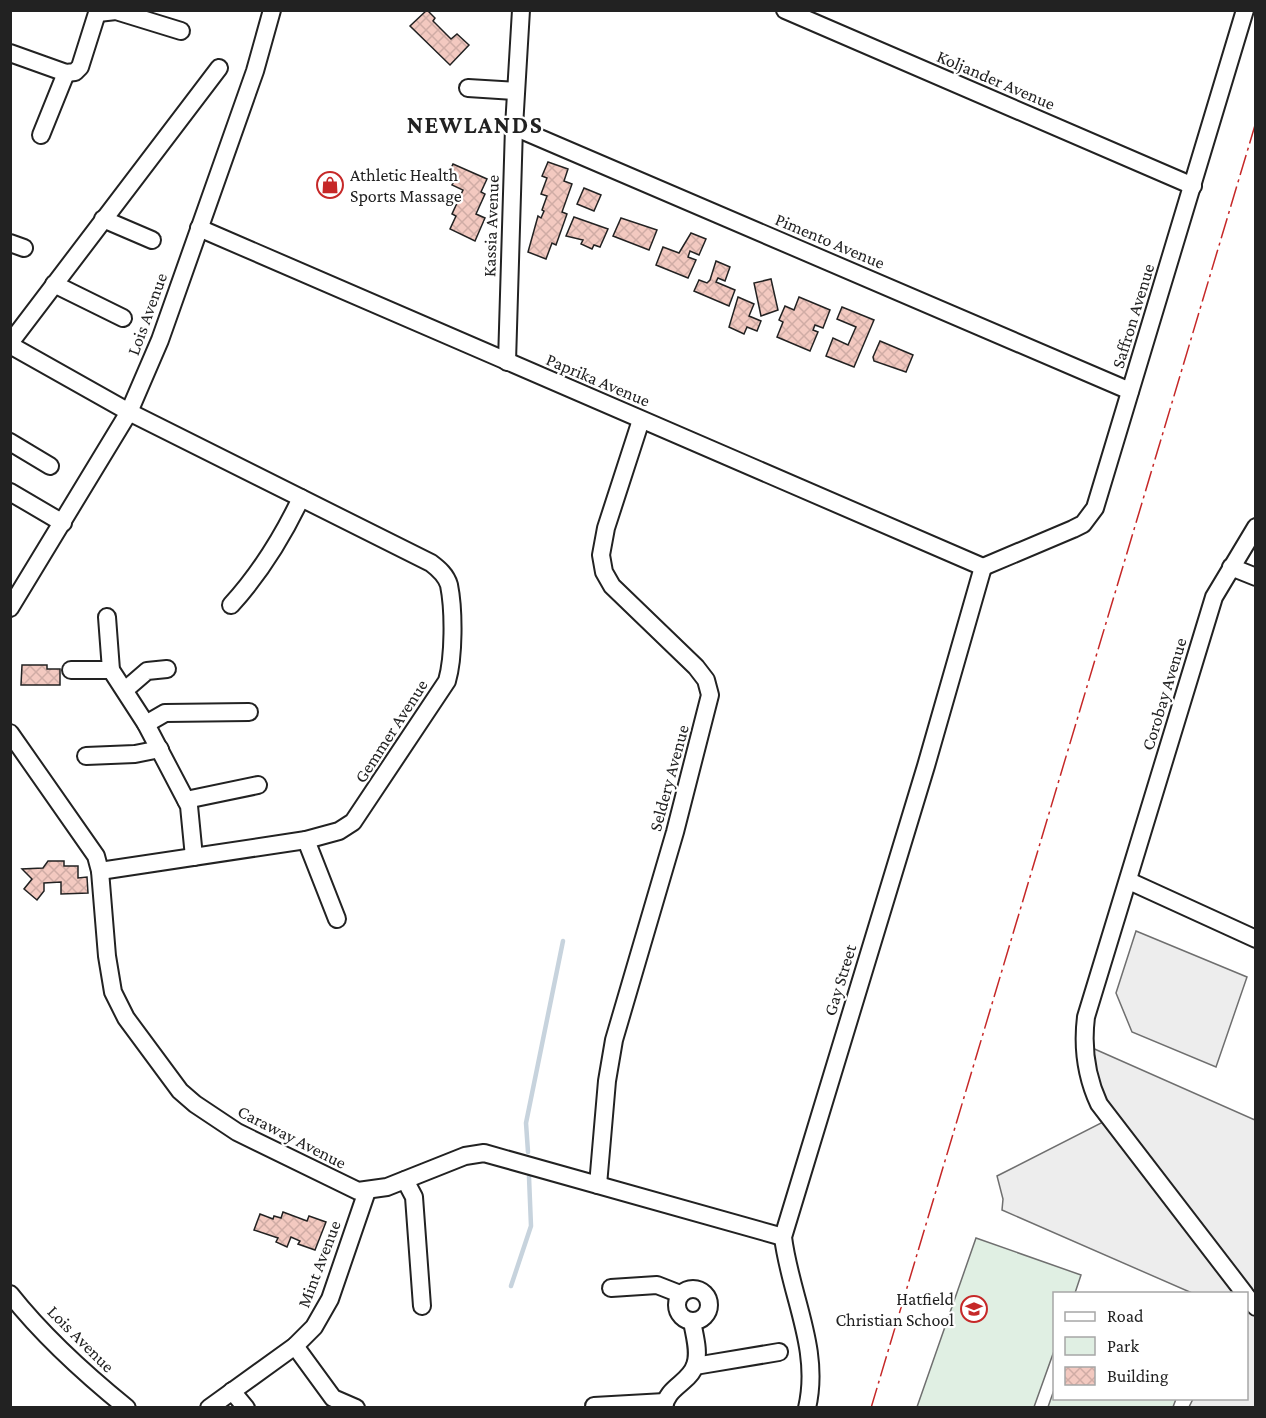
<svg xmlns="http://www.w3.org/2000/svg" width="1266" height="1418" viewBox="0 0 1266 1418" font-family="'Crimson Pro',serif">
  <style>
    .green { fill: #e0efe3; stroke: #6f6f6f; stroke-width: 1.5 }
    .parking { fill: #ededed; stroke: #6f6f6f; stroke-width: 1.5 }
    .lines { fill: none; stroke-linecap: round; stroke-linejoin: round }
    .stream { stroke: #c7d3dd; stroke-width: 4.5 }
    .building { fill: url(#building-cross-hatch); stroke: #222; stroke-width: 1.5 }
    .minor-casing { stroke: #222; stroke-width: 20 }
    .minor { stroke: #fff; stroke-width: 16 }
    .power { stroke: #c62828; stroke-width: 1.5; stroke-dasharray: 21 4.5 3 4.5; stroke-linecap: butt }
    .labels { text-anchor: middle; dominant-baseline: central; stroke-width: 4.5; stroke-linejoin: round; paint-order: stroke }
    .street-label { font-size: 18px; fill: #222; stroke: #fff }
    .poi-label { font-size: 18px; fill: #222; stroke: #fff; text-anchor: start }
    .district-label { font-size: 24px; font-weight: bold; letter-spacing: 1.5px; fill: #222; stroke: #fff }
  </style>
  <defs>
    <pattern id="building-cross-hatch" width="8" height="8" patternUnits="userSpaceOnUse" patternTransform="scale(1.5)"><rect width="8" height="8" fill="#f3c9c0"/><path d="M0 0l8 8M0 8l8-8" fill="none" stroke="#d0aca5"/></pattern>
  </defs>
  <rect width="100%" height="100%" fill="#fff"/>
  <g class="green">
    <path d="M976 1238 1081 1275 1075 1293 1054 1294V1351L1034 1407H917Z"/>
    <path d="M1054 1390V1398L1176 1399 1173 1407H1048Z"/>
  </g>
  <g class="parking">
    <path d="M1136 931 1247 977 1216 1067 1132 1032 1116 993Z"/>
    <path d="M1090 1047 1255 1120V1407H1189L1193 1399 1246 1398V1294L1192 1293 1002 1210 1003 1199 997 1176 1115 1116 1096 1078Z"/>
  </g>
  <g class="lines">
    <g class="stream">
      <path d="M528 1152 526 1123 563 941"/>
      <path d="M511 1286 531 1226 529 1177"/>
    </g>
  </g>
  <g class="building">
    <path d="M427 10 435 18 433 21 451 39 457 34 469 45 450 65 410 26Z"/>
    <path d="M548 162 568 169 564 181 572 184 562 212 567 214 556 245 552 243 546 259 528 252 538 216 541 218 544 211 542 210 547 196 541 194 547 178 542 176Z"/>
    <path d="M453 164 487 179 481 192 485 194 476 214 485 218 475 241 450 229 456 216 452 214 463 190 452 185 454 181 447 177Z"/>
    <path d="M584 188 601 195 594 211 577 204Z"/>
    <path d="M574 217 608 229 600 247 594 245 592 249 581 244 583 240 566 236Z"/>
    <path d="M621 218 657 230 649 250 613 236Z"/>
    <path d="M691 233 706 239 699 255 690 251 688 257 696 260 688 278 656 265 663 247 679 253Z"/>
    <path d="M716 261 730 267 725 281 718 278 716 282 735 290 729 306 694 291 699 280 707 283 710 280Z"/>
    <path d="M771 279 778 310 761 316 754 283Z"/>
    <path d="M738 297 754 304 749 316 761 321 757 331 747 327 744 334 729 327Z"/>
    <path d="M799 297 830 310 823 328 815 325 813 330 818 332 810 351 777 337 783 322 779 320 785 306 794 310Z"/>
    <path d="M842 307 874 320 854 367 826 356 833 338 848 345 856 327 837 319Z"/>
    <path d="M880 341 913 355 906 372 874 361 873 357Z"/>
    <path d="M22 665H47V669H60V685H21Z"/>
    <path d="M48 861H64V866H78V878L87 877 88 893 61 894V882L44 883V891L37 900 24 889 32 879 22 869 43 868Z"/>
    <path d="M283 1212 307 1221 309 1216 326 1222 315 1250 298 1244 300 1241 291 1237 287 1247 276 1242 278 1238 254 1230 260 1214 273 1219 274 1216 281 1218Z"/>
  </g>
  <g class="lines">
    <defs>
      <g id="minor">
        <path d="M785 10 1193 186"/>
        <path d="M98 13 116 11 181 31"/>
        <path d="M10 53 66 73 75 72 80 67 98 10"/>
        <path d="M468 88 516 91"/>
        <path d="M514 127 1130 391"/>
        <path d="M41 135 66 73"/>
        <path d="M103 219 152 240"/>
        <path d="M199 228 983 567"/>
        <path d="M10 243 24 248"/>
        <path d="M54 284 123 318"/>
        <path d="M10 343 219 68"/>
        <path d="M10 345 129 412 431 563C439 569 446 575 449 585 454 610 454 657 447 681L353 822 339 831 306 840 100 871"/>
        <path d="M507 362 514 127 521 10"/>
        <path d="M10 442 50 466"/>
        <path d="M10 492 63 523"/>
        <path d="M983 567 1073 529 1083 524 1095 508 1245 10"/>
        <path d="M1231 567 1256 577"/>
        <path d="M231 605C261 572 282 538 301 498"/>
        <path d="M10 608 129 412 160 340 255 71 272 10"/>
        <path d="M107 617 111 670 146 724 189 806 194 857"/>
        <path d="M71 670H111"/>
        <path d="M125 690 147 671 167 669"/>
        <path d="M146 724 165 713 249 712"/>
        <path d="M10 733 96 856 100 871 107 956 113 992 126 1018 180 1091 195 1104 237 1132 358 1191 387 1187 465 1156 484 1153 783 1237"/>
        <path d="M86 756 135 754 160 749"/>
        <path d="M186 800 258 785"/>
        <path d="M306 840 337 919"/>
        <path d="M1129 881 1256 939"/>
        <path d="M405 1180 414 1197 422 1306"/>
        <path d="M598 1185 607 1081 614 1040 675 832 710 695 706 680 696 667 612 586 604 572 601 555 606 528 641 420"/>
        <path d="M611 1288 657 1285 680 1294"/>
        <circle cx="693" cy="1305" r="16"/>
        <path d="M10 1294C44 1337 85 1374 127 1408"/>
        <path d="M1245 1294 1099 1104C1086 1076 1082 1049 1086 1017L1214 597 1256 527"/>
        <path d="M1246 1296 1256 1307"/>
        <path d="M295 1346 333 1398 356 1408"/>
        <path d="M695 1366 779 1352"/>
        <path d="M232 1391 246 1408"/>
        <path d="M594 1406 665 1402"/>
        <path d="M209 1408 295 1346 314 1327 330 1299 367 1191"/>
        <path d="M664 1408C666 1387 690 1383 695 1365 700 1352 694 1334 692 1321"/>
        <path d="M807 1408C821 1349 790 1295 783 1237L926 766 983 567"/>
      </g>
    </defs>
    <use href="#minor" class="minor-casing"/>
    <use href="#minor" class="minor"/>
    <path class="power" d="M871 1408 1256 122"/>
  </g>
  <defs>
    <symbol id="shop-ring" viewBox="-11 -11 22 22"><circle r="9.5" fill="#fff" stroke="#c62828" stroke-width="1.5"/><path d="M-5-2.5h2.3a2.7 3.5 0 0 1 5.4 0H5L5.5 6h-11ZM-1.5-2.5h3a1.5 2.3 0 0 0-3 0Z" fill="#c62828"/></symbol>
    <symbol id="school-ring" viewBox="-11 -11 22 22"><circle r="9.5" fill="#fff" stroke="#c62828" stroke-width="1.5"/><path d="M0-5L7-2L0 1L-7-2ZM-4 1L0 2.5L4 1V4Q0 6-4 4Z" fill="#c62828"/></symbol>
  </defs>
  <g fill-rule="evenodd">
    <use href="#shop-ring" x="315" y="170" width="30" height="30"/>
    <use href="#school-ring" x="959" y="1294" width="30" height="30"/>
  </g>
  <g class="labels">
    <g class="street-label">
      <text transform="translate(996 80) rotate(23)">Koljander Avenue</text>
      <text transform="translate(491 226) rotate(-88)">Kassia Avenue</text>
      <text transform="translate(830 241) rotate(23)">Pimento Avenue</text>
      <text transform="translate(147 314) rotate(-70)">Lois Avenue</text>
      <text transform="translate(1133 316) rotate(-73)">Saffron Avenue</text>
      <text transform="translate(598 380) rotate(23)">Paprika Avenue</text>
      <text transform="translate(1164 694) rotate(-73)">Corobay Avenue</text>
      <text transform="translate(391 731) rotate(-57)">Gemmer Avenue</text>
      <text transform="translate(669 778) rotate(-75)">Seldery Avenue</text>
      <text transform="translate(840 980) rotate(-73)">Gay Street</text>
      <text transform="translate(292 1137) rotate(27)">Caraway Avenue</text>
      <text transform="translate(319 1264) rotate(-69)">Mint Avenue</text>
      <text transform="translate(81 1339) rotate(45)">Lois Avenue</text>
    </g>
    <g class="poi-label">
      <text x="350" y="175">Athletic Health<tspan x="350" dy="21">Sports Massage</tspan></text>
      <text x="954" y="1299" text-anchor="end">Hatfield<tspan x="954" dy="21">Christian School</tspan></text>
    </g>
    <g class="district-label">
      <text x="475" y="124">NEWLANDS</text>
    </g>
  </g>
  <rect width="1266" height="1418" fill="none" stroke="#222222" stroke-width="24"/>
  <rect x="1053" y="1292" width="195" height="108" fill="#ffffff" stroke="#a7a7a7" stroke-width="1.5"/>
  <rect x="1065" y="1312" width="30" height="9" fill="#ffffff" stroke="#a7a7a7" stroke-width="1.5"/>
  <text x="1107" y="1322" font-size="18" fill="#222222">Road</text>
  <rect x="1065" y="1337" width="30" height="18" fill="#e0efe3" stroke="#a7a7a7" stroke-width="1.5"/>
  <text x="1107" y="1352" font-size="18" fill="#222222">Park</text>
  <rect x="1065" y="1367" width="30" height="18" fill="url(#building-cross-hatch)" stroke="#a7a7a7" stroke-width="1.5"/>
  <text x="1107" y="1382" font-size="18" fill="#222222">Building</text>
</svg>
